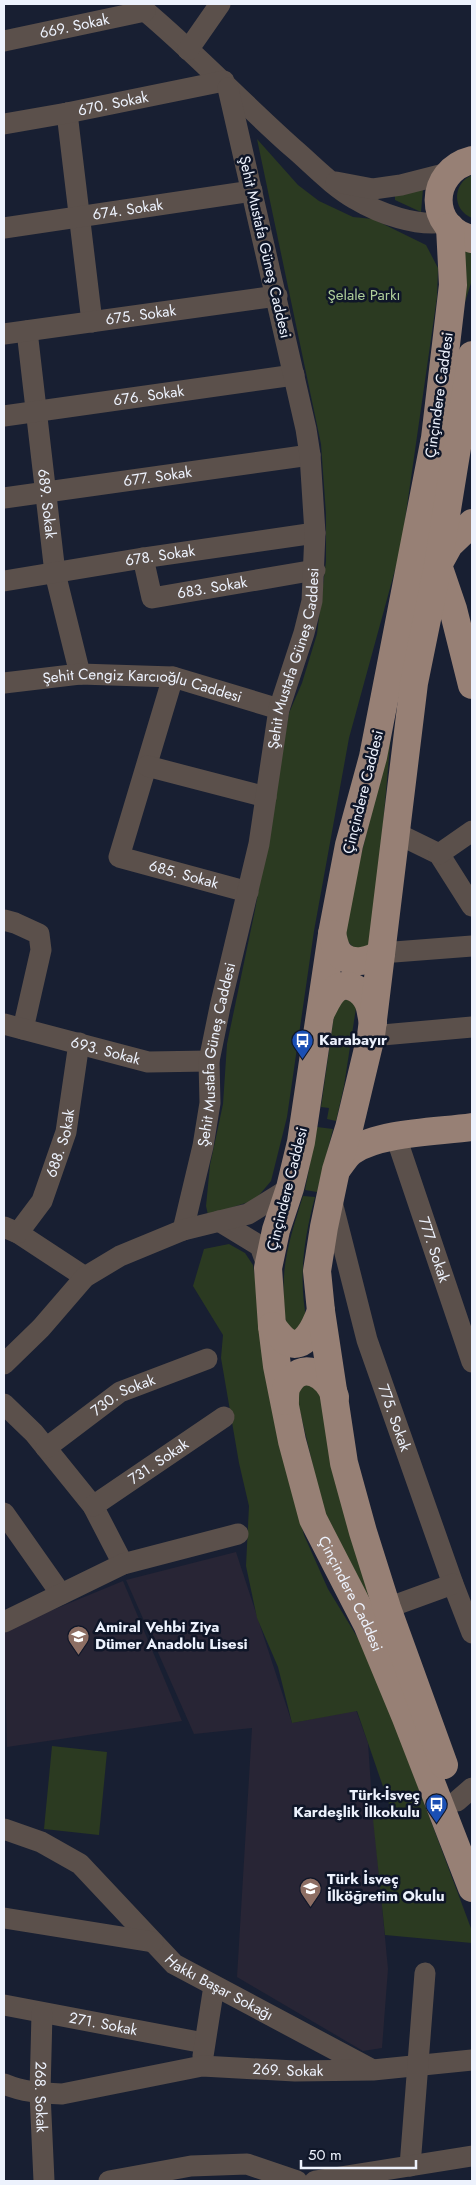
<svg xmlns="http://www.w3.org/2000/svg" width="476" height="2185" viewBox="0 0 476 2185" font-family="Jost,sans-serif">
  <style>
    .education { fill: #282535 }
    .green { fill: #2b3a21 }
    .lines { fill: none; stroke-linecap: round; stroke-linejoin: round }
    .minor { stroke: #5b504b; stroke-width: 21 }
    .major { stroke: #978075; stroke-width: 28 }
    .labels { text-anchor: middle; dominant-baseline: central; stroke-width: 5; stroke-linejoin: round; paint-order: stroke }
    .street-label { font-size: 15px; fill: #edf2fd; stroke: #0f1628 }
    .park-label { font-size: 15px; fill: #aece9a; stroke: #0f1628 }
    .poi-label { font-size: 15px; font-weight: bold; fill: #edf2fd; stroke: #0f1628; text-anchor: start }
  </style>
  <rect width="100%" height="100%" fill="#181f32"/>
  <g class="education">
    <path d="M236 1552 292 1723 356 1710 368 1743 372 1801 388 1969 382 2048 363 2051 237 1977 252 1728 194 1734 126 1580Z"/>
    <path d="M123 1581 182 1721 7 1747 4 1630Z"/>
  </g>
  <g class="green">
    <path d="M257 139 298 185 319 201 353 217 373 219 426 245 438 268 437 297 401 548 349 738 314 931 287 1117 271 1181 255 1200 208 1215 206 1206 210 1165 223 1104 227 1044 255 910 289 713 302 683 317 634 326 561V514L321 444Z"/>
    <path d="M472 175V218C452 210 452 184 472 175Z"/>
    <path d="M423 189 421 212 395 200V195Z"/>
    <path d="M460 246 472 248V280L465 302Z"/>
    <path d="M391 735 373 938 368 947 359 951C347 943 344 938 344 924Z"/>
    <path d="M342 1000H351L356 1008 344 1086 336 1121 327 1119 329 1108 321 1107 335 1008Z"/>
    <path d="M317 1127 333 1129 317 1192 305 1190Z"/>
    <path d="M303 1196 315 1197C304 1238 298 1279 307 1322L293 1332C283 1322 285 1315 284 1301 281 1262 292 1232 303 1196Z"/>
    <path d="M229 1244 245 1253 253 1265 289 1478 304 1535 328 1589 370 1658 472 1931V1943L385 1935 373 1819H387L389 1804 357 1711 292 1723 278 1667 257 1618 246 1566 249 1506 239 1463 221 1358 223 1335 193 1286 204 1249Z"/>
    <path d="M308 1383 320 1391 331 1465 375 1607 372 1608 323 1509 296 1394 298 1389Z"/>
    <path d="M52 1746 107 1752 99 1835 44 1829Z"/>
  </g>
  <g class="lines">
    <g class="minor">
      <path d="M137 4C192 49 240 101 293 148 313 165 332 186 355 199 380 214 417 227 445 222"/>
      <path id="s1" d="M4 41 145 11"/>
      <path d="M188 50 220 4"/>
      <path d="M67 113 92 322"/>
      <path id="s2" d="M4 124 67 113 224 81"/>
      <path d="M336 182 373 189 401 185 448 173"/>
      <path id="s3" d="M4 228 252 191"/>
      <path id="s4" d="M27 331 55 573 80 674"/>
      <path id="s5" d="M4 334 277 296"/>
      <path id="s6" d="M4 416 294 375"/>
      <path id="s7" d="M4 498 310 455"/>
      <path id="s8" d="M143 558 152 598 315 570"/>
      <path id="s9" d="M4 581 143 558 315 533"/>
      <path id="s10" d="M173 677 119 857 248 892"/>
      <path id="s11" d="M4 683 80 674 173 677 279 709"/>
      <path d="M147 766 266 797"/>
      <path d="M396 833 439 854 472 906"/>
      <path d="M439 854 472 831"/>
      <path d="M4 920 15 923 39 934 41 950 23 1029"/>
      <path d="M381 953 472 946"/>
      <path id="s12" d="M4 1024 148 1062 209 1061"/>
      <path d="M371 1036 472 1027"/>
      <path id="s13" d="M396 1137 472 1362"/>
      <path id="s14" d="M331 1198 367 1340 453 1584 472 1633"/>
      <path d="M219 1221 260 1246 268 1268"/>
      <path d="M4 1227 18 1233 85 1277"/>
      <path id="s15" d="M183 1230 203 1146 210 1103 209 1061 220 1007 259 844 279 709 304 633 312 601 315 533 310 455 306 429 228 88"/>
      <path id="s16" d="M18 1233 42 1201 66 1132 79 1043"/>
      <path d="M4 1364 41 1328 85 1277 120 1256 183 1230 248 1214 290 1188"/>
      <path d="M4 1404 34 1433 93 1506 123 1564"/>
      <path id="s17" d="M46 1448 120 1392 207 1359"/>
      <path id="s18" d="M93 1506 224 1417"/>
      <path d="M4 1513 61 1594"/>
      <path d="M387 1608 453 1584"/>
      <path d="M4 1622 123 1564 238 1534"/>
      <path d="M457 1801 472 1788"/>
      <path id="s19" d="M4 1829 41 1842 80 1864 174 1964 371 2069"/>
      <path d="M4 1918 153 1942"/>
      <path id="s20" d="M4 2005 204 2043"/>
      <path id="s21" d="M42 2013 40 2093 44 2181"/>
      <path d="M203 2056 214 1986"/>
      <path id="s22" d="M4 2084C23 2092 41 2093 62 2094L202 2066 295 2071 373 2070 472 2060"/>
      <path d="M410 2166 425 1973"/>
      <path d="M109 2181 191 2166 247 2164 297 2181"/>
      <path d="M315 2181 472 2156"/>
    </g>
    <g class="major">
      <path d="M472 160C428 171 427 229 472 239"/>
      <path id="s23" d="M450 227 453 285 435 438 373 757 349 845 332 934 301 1142 290 1188 276 1230 268 1268 272 1326 277 1366 292 1441 313 1519 367 1624 406 1718 472 1888"/>
      <path d="M472 523 449 545 438 565 453 609 472 685"/>
      <path d="M332 934C334 941 335 951 342 956 353 965 371 961 381 953"/>
      <path d="M321 1012C325 1005 329 994 336 989 348 980 363 991 368 1002 371 1008 371 1016 373 1022"/>
      <path d="M337 1169C342 1163 346 1155 352 1151 381 1132 438 1132 472 1127"/>
      <path d="M272 1326C276 1330 280 1337 286 1341 305 1353 316 1324 321 1311"/>
      <path d="M285 1401C285 1396 285 1390 287 1386 301 1358 329 1375 335 1397"/>
      <path d="M444 1765 387 1608 363 1532 344 1463 321 1311 317 1271 324 1227 336 1170 349 1128 371 1036 414 683 438 565 472 355"/>
    </g>
  </g>
  <defs>
    <symbol id="bus-pin" viewBox="-11 -11 22 30"><path d="M0 17L-7.5 6A9.5 9.5 0 1 1 7.5 6Z" fill="#1a4fb4" stroke="#0f1628"/><path d="M-5-6H5V4H4V6H2V4H-2V6H-4V4H-5ZM-3.5-4V0h7V-4ZM-3.5 1.2v1.5H-2V1.2ZM2 1.2v1.5H3.5V1.2Z" fill="#fff"/></symbol>
    <symbol id="school-pin" viewBox="-11 -11 22 30"><path d="M0 17L-7.5 6A9.5 9.5 0 1 1 7.5 6Z" fill="#8d6e63" stroke="#0f1628"/><path d="M0-5L7-2L0 1L-7-2ZM-4 1L0 2.5L4 1V4Q0 6-4 4Z" fill="#fff"/></symbol>
  </defs>
  <g fill-rule="evenodd">
    <use href="#bus-pin" x="290" y="1028" width="25" height="34"/>
    <use href="#school-pin" x="66" y="1624" width="25" height="34"/>
    <use href="#bus-pin" x="424" y="1792" width="25" height="34"/>
    <use href="#school-pin" x="298" y="1876" width="25" height="34"/>
  </g>
  <g class="labels">
    <g class="street-label">
      <text stroke="none"><textPath href="#s1" startOffset="72">669. Sokak</textPath></text>
      <text stroke="none"><textPath href="#s2" startOffset="111">670. Sokak</textPath></text>
      <text stroke="none"><textPath href="#s3" startOffset="125">674. Sokak</textPath></text>
      <text transform="translate(265 247) rotate(77)">Şehit Mustafa Güneş Caddesi</text>
      <text stroke="none"><textPath href="#s5" startOffset="138">675. Sokak</textPath></text>
      <text transform="translate(439 395) rotate(-82)">Çinçindere Caddesi</text>
      <text stroke="none"><textPath href="#s6" startOffset="146">676. Sokak</textPath></text>
      <text stroke="none"><textPath href="#s7" startOffset="155">677. Sokak</textPath></text>
      <text stroke="none"><textPath href="#s4" startOffset="174">689. Sokak</textPath></text>
      <text stroke="none"><textPath href="#s9" startOffset="158">678. Sokak</textPath></text>
      <text stroke="none"><textPath href="#s8" startOffset="102">683. Sokak</textPath></text>
      <text stroke="none"><textPath href="#s15" startOffset="584">Şehit Mustafa Güneş Caddesi</textPath></text>
      <text stroke="none"><textPath href="#s11" startOffset="140">Şehit Cengiz Karcıoğlu Caddesi</textPath></text>
      <text transform="translate(363 792) rotate(-76)">Çinçindere Caddesi</text>
      <text stroke="none"><textPath href="#s10" startOffset="255">685. Sokak</textPath></text>
      <text stroke="none"><textPath href="#s12" startOffset="105">693. Sokak</textPath></text>
      <text stroke="none"><textPath href="#s15" startOffset="179">Şehit Mustafa Güneş Caddesi</textPath></text>
      <text stroke="none"><textPath href="#s16" startOffset="101">688. Sokak</textPath></text>
      <text transform="translate(287 1189) rotate(-76)">Çinçindere Caddesi</text>
      <text stroke="none"><textPath href="#s13" startOffset="119">777. Sokak</textPath></text>
      <text stroke="none"><textPath href="#s17" startOffset="94">730. Sokak</textPath></text>
      <text stroke="none"><textPath href="#s14" startOffset="229">775. Sokak</textPath></text>
      <text stroke="none"><textPath href="#s18" startOffset="79">731. Sokak</textPath></text>
      <text stroke="none"><textPath href="#s23" startOffset="1399">Çinçindere Caddesi</textPath></text>
      <text stroke="none"><textPath href="#s19" startOffset="272">Hakkı Başar Sokağı</textPath></text>
      <text stroke="none"><textPath href="#s20" startOffset="101">271. Sokak</textPath></text>
      <text stroke="none"><textPath href="#s22" startOffset="288">269. Sokak</textPath></text>
      <text stroke="none"><textPath href="#s21" startOffset="84">268. Sokak</textPath></text>
    </g>
    <g class="park-label">
      <text x="364" y="295">Şelale Parkı</text>
    </g>
    <g class="poi-label">
      <text x="319" y="1040">Karabayır</text>
      <text x="95" y="1627">Amiral Vehbi Ziya<tspan x="95" dy="17">Dümer Anadolu Lisesi</tspan></text>
      <text x="420" y="1795" text-anchor="end">Türk-İsveç<tspan x="420" dy="17">Kardeşlik İlkokulu</tspan></text>
      <text x="327" y="1879">Türk İsveç<tspan x="327" dy="17">İlköğretim Okulu</tspan></text>
    </g>
  </g>
  <rect width="476" height="2185" fill="none" stroke="#edf2fd" stroke-width="10"/>
  <path d="M301 2160v8h115v-8" fill="none" stroke="#edf2fd" stroke-width="2.5"/>
  <text x="308" y="2160" font-size="15" fill="#edf2fd" stroke="#0f1628" stroke-width="4" paint-order="stroke">50 m</text>
</svg>
